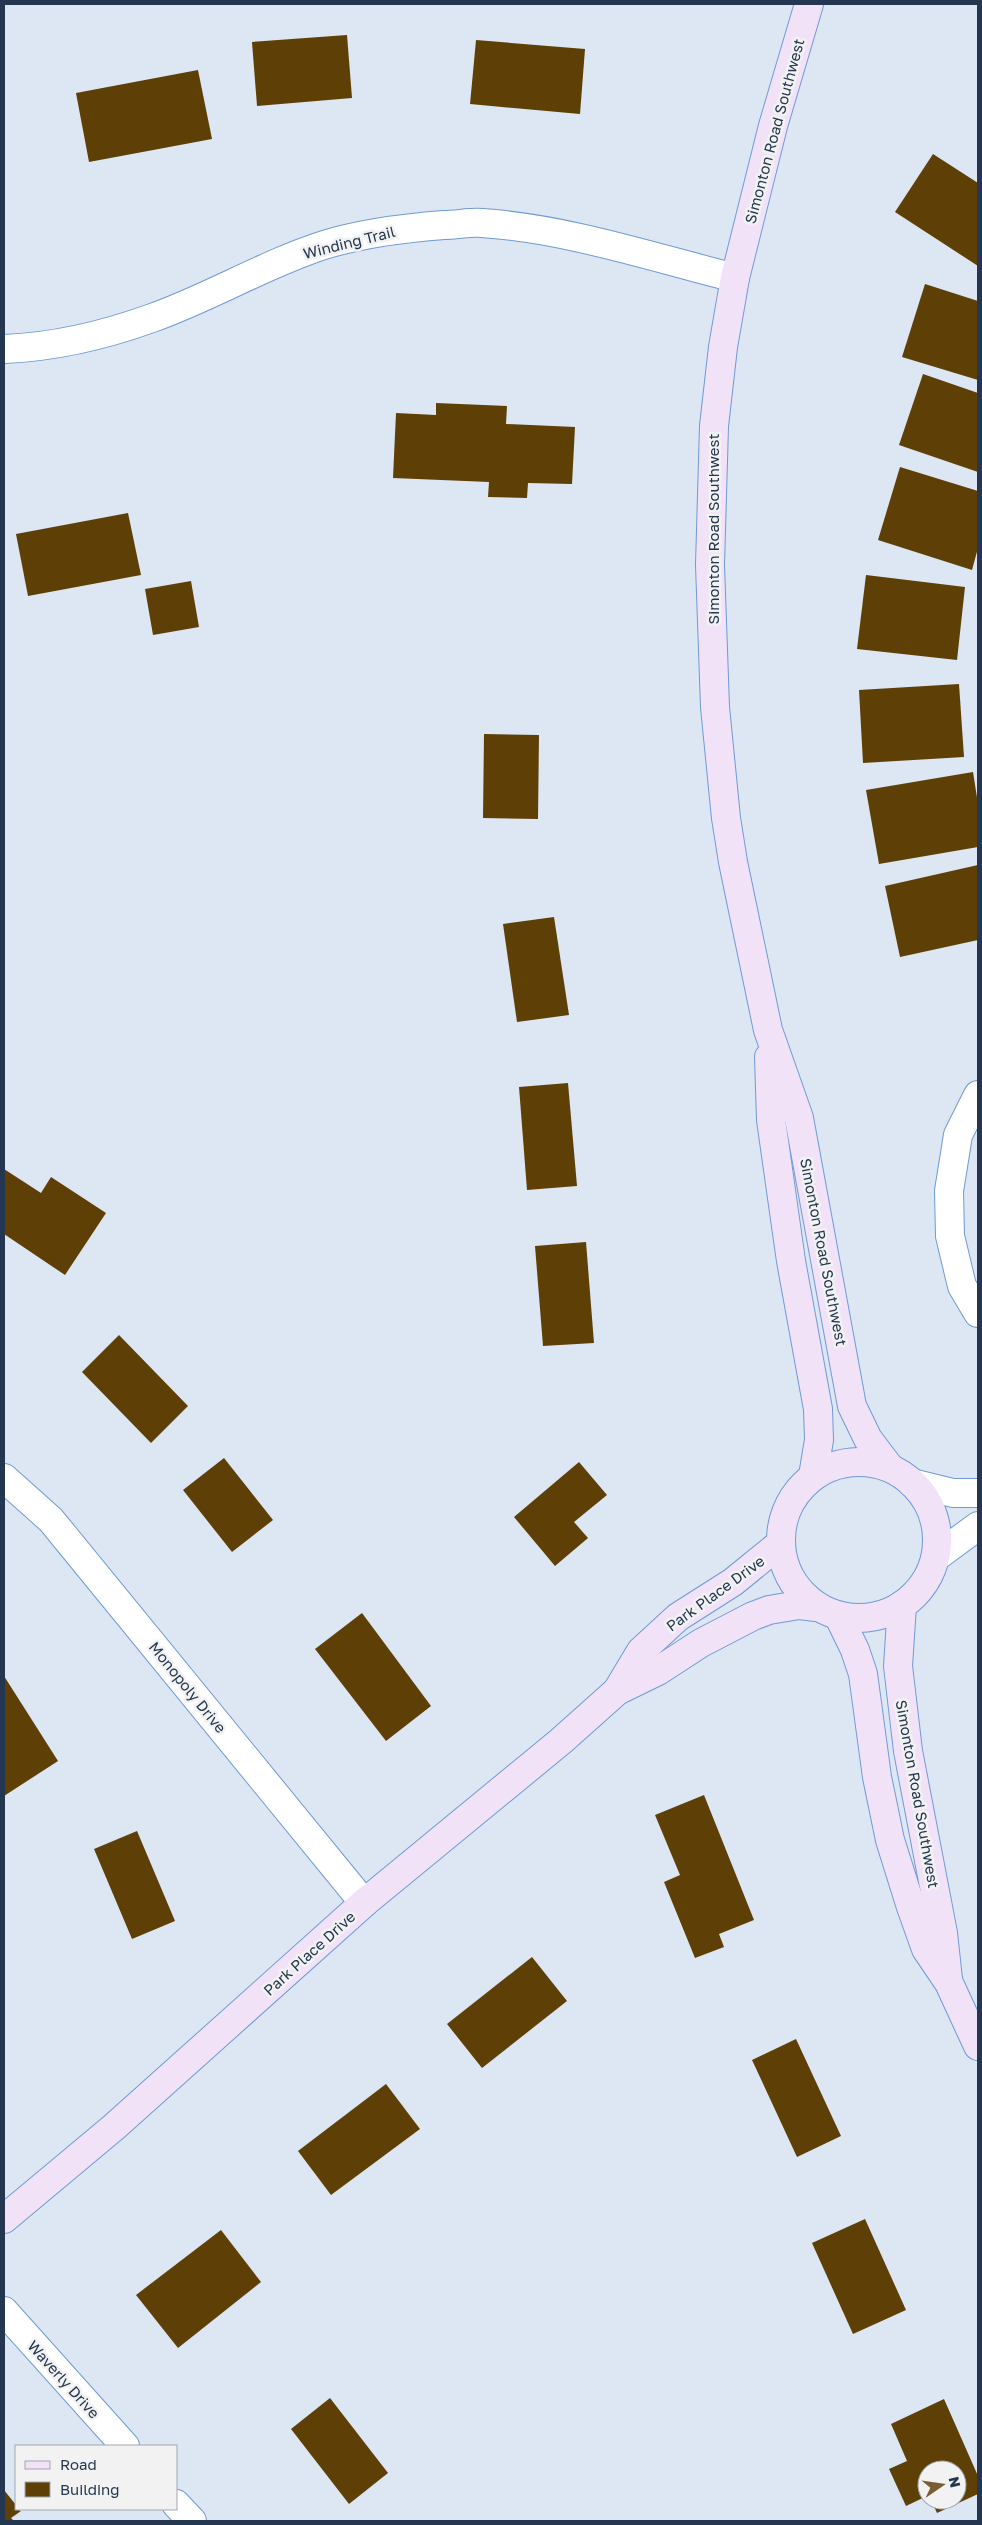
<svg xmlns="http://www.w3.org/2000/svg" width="982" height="2525" viewBox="0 0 982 2525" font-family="'Golos Text',sans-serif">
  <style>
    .building { fill: #5e3f05 }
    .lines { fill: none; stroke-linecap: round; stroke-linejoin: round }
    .street-casing { stroke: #6f9ad5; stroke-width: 30 }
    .secondary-casing { stroke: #6f9ad5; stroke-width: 30 }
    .street { stroke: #fff; stroke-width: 28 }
    .secondary { stroke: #f2e2f8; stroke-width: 28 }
    .labels { text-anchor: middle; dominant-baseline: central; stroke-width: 5; stroke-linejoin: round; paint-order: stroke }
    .street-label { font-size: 15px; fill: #253750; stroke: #f2f2f2 }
  </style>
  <rect width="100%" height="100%" fill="#dde6f3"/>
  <g class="building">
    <path d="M347 35 352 98 257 106 252 42Z"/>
    <path d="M476 40 585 49 580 114 470 104Z"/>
    <path d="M198 70 212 139 89 162 76 93Z"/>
    <path d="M933 154 978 183V266L895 212Z"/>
    <path d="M925 284 978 301V380L902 357Z"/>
    <path d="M923 374 978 393V472L899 445Z"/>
    <path d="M436 403 507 406 506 424 575 427 572 484 528 483 527 498 488 497 489 482 393 478 396 413 436 415Z"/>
    <path d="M900 467 978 491V548L972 570 878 540Z"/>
    <path d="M128 513 141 575 28 596 16 534Z"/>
    <path d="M866 575 965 587 957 660 857 649Z"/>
    <path d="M191 581 199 627 153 635 145 589Z"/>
    <path d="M959 684 964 757 863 763 859 690Z"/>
    <path d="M484 734 539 735 538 819 483 818Z"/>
    <path d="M973 772 978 804V847L879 864 866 790Z"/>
    <path d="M978 865V940L900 957 885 886Z"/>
    <path d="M554 917 569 1015 517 1022 503 924Z"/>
    <path d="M568 1083 577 1186 527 1190 519 1087Z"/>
    <path d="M4 1169 41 1193 51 1177 106 1213 65 1275 4 1234Z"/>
    <path d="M586 1242 594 1343 543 1346 535 1246Z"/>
    <path d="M119 1335 188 1406 151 1443 82 1372Z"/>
    <path d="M224 1458 273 1520 232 1552 183 1490Z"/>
    <path d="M579 1462 607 1495 574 1522 588 1538 555 1566 514 1517Z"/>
    <path d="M362 1613 431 1706 386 1741 315 1649Z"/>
    <path d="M4 1676 58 1761 4 1796Z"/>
    <path d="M704 1795 754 1920 719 1934 724 1947 695 1958 664 1882 680 1875 655 1815Z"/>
    <path d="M137 1831 175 1921 132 1939 94 1849Z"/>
    <path d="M532 1957 567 2001 482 2068 447 2024Z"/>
    <path d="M796 2039 841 2136 797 2157 752 2060Z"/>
    <path d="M386 2084 420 2129 331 2195 298 2151Z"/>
    <path d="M865 2219 906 2310 853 2334 812 2243Z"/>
    <path d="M221 2230 261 2282 178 2348 136 2295Z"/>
    <path d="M330 2398 388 2473 349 2504 291 2429Z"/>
    <path d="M944 2399 978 2476V2494L937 2513 931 2500H957V2470H927V2496L906 2506 889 2469 907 2461 891 2424Z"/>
    <path d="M4 2490 16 2505V2509L21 2511 11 2518 14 2521H4Z"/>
  </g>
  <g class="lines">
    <defs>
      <g id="street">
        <path d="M4 349C54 347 105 335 152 318 211 297 265 264 324 245 363 233 404 228 444 225 457 225 470 222 482 223 568 229 652 257 735 278"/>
        <path d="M978 1095 958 1135 949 1191 950 1236 962 1286 978 1313"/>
        <path d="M4 1478 51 1520 364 1903"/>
        <path d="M912 1483 953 1493H978"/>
        <path d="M936 1557 978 1526"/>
        <path d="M4 2311 125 2446"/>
        <path d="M176 2504 192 2521"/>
      </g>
      <g id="secondary">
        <path d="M809 4 773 126 735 278 723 347 714 426 710 565 715 707 726 818 733 862 768 1030 799 1118 852 1406 868 1439 890 1468"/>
        <path d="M769 1057 771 1120 791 1261 818 1409 819 1440 813 1476"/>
        <circle cx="859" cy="1540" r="78"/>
        <path d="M902 1605 898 1666 908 1751 943 1933 948 1979"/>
        <path d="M839 1617 855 1650 863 1674 877 1777 890 1840 911 1907 926 1949 949 1983 978 2046"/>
        <path d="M617 1691 641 1651 678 1617 733 1582 781 1543"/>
        <path d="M4 2219 114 2127 364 1903 561 1741 617 1691 658 1671 701 1643 753 1616 769 1610 799 1605 816 1607"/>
      </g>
    </defs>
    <use href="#street" class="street-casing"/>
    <use href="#secondary" class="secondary-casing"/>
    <use href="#street" class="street"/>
    <use href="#secondary" class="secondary"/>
  </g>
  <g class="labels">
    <g class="street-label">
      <text transform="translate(774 131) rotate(-75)">Simonton Road Southwest</text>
      <text transform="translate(349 242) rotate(-14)">Winding Trail</text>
      <text transform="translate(713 529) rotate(-90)">Simonton Road Southwest</text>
      <text transform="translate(824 1252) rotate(79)">Simonton Road Southwest</text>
      <text transform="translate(715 1593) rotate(-36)">Park Place Drive</text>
      <text transform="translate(188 1687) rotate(51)">Monopoly Drive</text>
      <text transform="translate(918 1794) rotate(80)">Simonton Road Southwest</text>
      <text transform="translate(309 1953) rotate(-42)">Park Place Drive</text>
      <text transform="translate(64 2379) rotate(48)">Waverly Drive</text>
    </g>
  </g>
  <rect width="982" height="2525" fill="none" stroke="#253750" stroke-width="10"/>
  <rect x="15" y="2445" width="162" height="65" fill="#f2f2f2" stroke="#a0a7b1"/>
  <rect x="25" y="2461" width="25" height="8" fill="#f2e2f8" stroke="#a0a7b1"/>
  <text x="60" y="2470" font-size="15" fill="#253750">Road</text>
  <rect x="25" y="2482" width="25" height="15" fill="#5e3f05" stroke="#a0a7b1"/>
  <text x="60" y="2495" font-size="15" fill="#253750">Building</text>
  <g transform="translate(942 2485) rotate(77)"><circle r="24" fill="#f2f2f2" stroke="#a0a7b1"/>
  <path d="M0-4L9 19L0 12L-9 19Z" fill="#7b5d31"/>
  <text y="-8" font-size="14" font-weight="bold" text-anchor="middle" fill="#253750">N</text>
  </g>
</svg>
